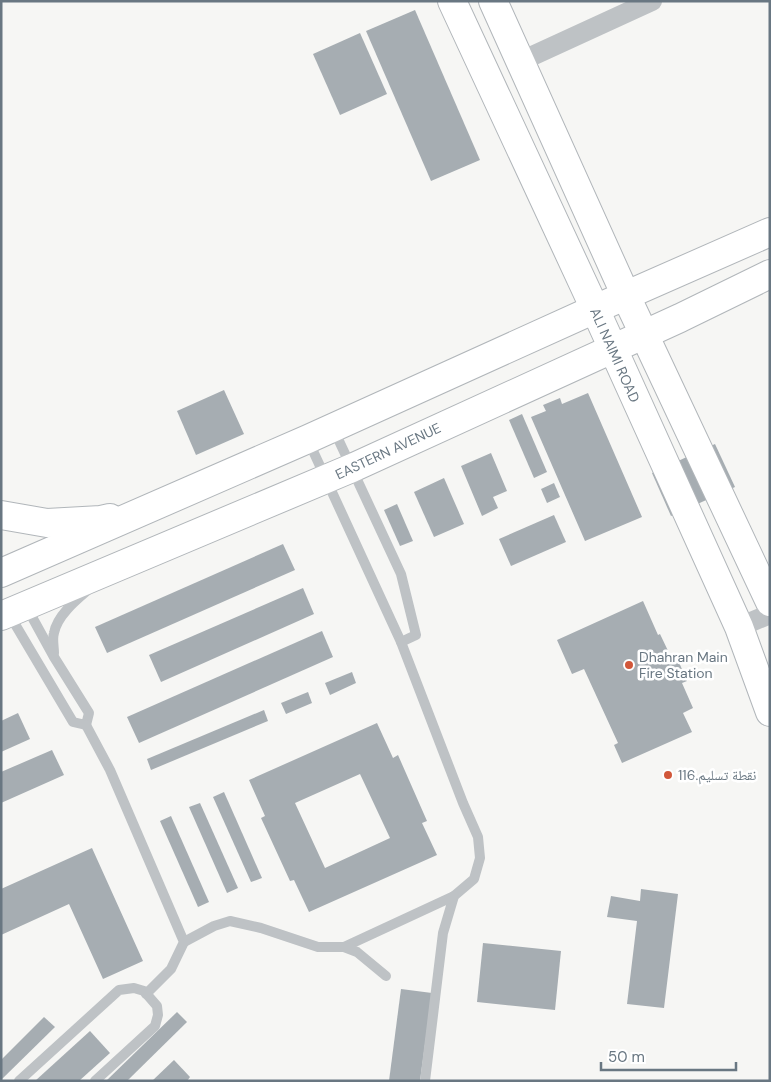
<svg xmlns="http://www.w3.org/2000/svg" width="771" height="1082" viewBox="0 0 771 1082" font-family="'DM Sans','Noto Naskh Arabic',sans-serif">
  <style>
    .building { fill: #a6adb2; fill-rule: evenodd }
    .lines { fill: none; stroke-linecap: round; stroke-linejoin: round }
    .secondary-casing { stroke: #b1b6ba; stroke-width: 30 }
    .lane { stroke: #bec2c5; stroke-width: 10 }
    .street { stroke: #bec2c5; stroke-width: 20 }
    .secondary { stroke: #fff; stroke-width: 28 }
    .poi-dot { fill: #d1573a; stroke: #fff; stroke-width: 2 }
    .labels { text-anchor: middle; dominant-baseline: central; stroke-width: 5; stroke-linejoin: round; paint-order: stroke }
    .street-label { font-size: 14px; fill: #697782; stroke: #fff }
    .poi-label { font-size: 14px; fill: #697782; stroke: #fff; text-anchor: start }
  </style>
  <rect width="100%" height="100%" fill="#f6f6f4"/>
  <g class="building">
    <path d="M415 10 480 160 431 181 366 31Z"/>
    <path d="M360 33 387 94 340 115 313 54Z"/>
    <path d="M224 390 244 434 196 455 177 411Z"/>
    <path d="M588 393 642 517 585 541 531 417 546 411 543 405 560 398 562 404Z"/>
    <path d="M522 414 547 472 534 478 509 420Z"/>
    <path d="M715 444 735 487 671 516 652 473Z"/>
    <path d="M491 453 507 491 493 497 498 508 482 516 461 466Z"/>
    <path d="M444 478 464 524 434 537 414 492Z"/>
    <path d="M554 483 560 497 547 503 541 489Z"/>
    <path d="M397 504 413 541 400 546 384 510Z"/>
    <path d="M554 515 566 542 511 566 499 539Z"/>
    <path d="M283 544 295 570 107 653 95 627Z"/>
    <path d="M303 588 314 614 161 682 149 655Z"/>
    <path d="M643 601 658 635 660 634 670 655 675 653 687 681 682 683 693 708 683 713 692 732 622 763 614 745 618 743 584 669 572 674 557 640Z"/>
    <path d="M322 631 333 657 139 743 127 717Z"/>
    <path d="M352 672 356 683 330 695 325 683Z"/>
    <path d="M308 692 312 703 286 714 281 703Z"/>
    <path d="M264 710 268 721 151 770 147 759Z"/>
    <path d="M18 713 30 739 1 752V721Z"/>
    <path d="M377 723 393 758 398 755 427 821 422 823 437 855 309 912 294 880 290 881 261 818 265 816 249 780ZM360 774 390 838 325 868 295 803Z"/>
    <path d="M52 750 64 775 1 803V772Z"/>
    <path d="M224 792 262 878 251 882 213 797Z"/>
    <path d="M200 803 238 888 227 893 189 807Z"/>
    <path d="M171 816 209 902 198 907 160 821Z"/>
    <path d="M92 848 143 961 103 979 69 904 1 935V889Z"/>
    <path d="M641 889 678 894 664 1008 627 1004 637 921 607 917 611 896 640 901Z"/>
    <path d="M483 943 561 951 555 1010 477 1002Z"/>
    <path d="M401 989 432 993 420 1081H389Z"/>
    <path d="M177 1012 187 1022 127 1081H106Z"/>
    <path d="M44 1017 55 1027 1 1080V1060Z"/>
    <path d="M90 1031 110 1053 79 1081H35Z"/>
    <path d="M174 1060 190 1077 187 1081H152Z"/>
  </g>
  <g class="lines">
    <defs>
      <g id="secondary">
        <path d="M452 1 595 309 739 627 770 712"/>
        <path d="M493 1 626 296 770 602"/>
        <path d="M1 515 47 523 101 520 110 518"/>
        <path d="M1 573 308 439 595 309 770 232"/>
        <path d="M1 616 352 468 680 318 770 274"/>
      </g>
    </defs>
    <use href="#secondary" class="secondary-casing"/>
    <g class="lane">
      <path d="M333 428 401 574 416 635 401 642"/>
      <path d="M308 440 401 642 463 803 478 837 480 858 474 879 454 896 443 933 425 1081"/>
      <path d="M9 614 73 722 86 725 89 713 54 657 26 606"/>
      <path d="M54 653C54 647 52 639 54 633 57 616 75 601 88 590"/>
      <path d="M86 725 110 770 184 942 171 969 146 994"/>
      <path d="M184 942 214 926 230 921 261 928 318 947H344L454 896"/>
      <path d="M344 947 357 952 386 976"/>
      <path d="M19 1081 119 990 134 988 144 991 157 1006 158 1015 155 1026 95 1081"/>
    </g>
    <g class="street">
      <path d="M519 62 652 1"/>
      <path d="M739 627 770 614"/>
    </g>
    <use href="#secondary" class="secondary"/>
  </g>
  <g class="poi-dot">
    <circle cx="629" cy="665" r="5"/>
    <circle cx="668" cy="775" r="5"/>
  </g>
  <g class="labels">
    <g class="street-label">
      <text transform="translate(615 355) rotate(66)">ALI NAIMI ROAD</text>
      <text transform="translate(388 451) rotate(-25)">EASTERN AVENUE</text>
    </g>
    <g class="poi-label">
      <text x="639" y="657">Dhahran Main<tspan x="639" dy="16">Fire Station</tspan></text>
      <text x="678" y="775">نقطة تسليم.116</text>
    </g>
  </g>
  <rect width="771" height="1082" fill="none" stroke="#697782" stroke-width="5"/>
  <path d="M601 1062v8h135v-8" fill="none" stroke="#697782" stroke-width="2.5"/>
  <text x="608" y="1062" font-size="15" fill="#697782" stroke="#ffffff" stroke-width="4" paint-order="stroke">50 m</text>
</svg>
